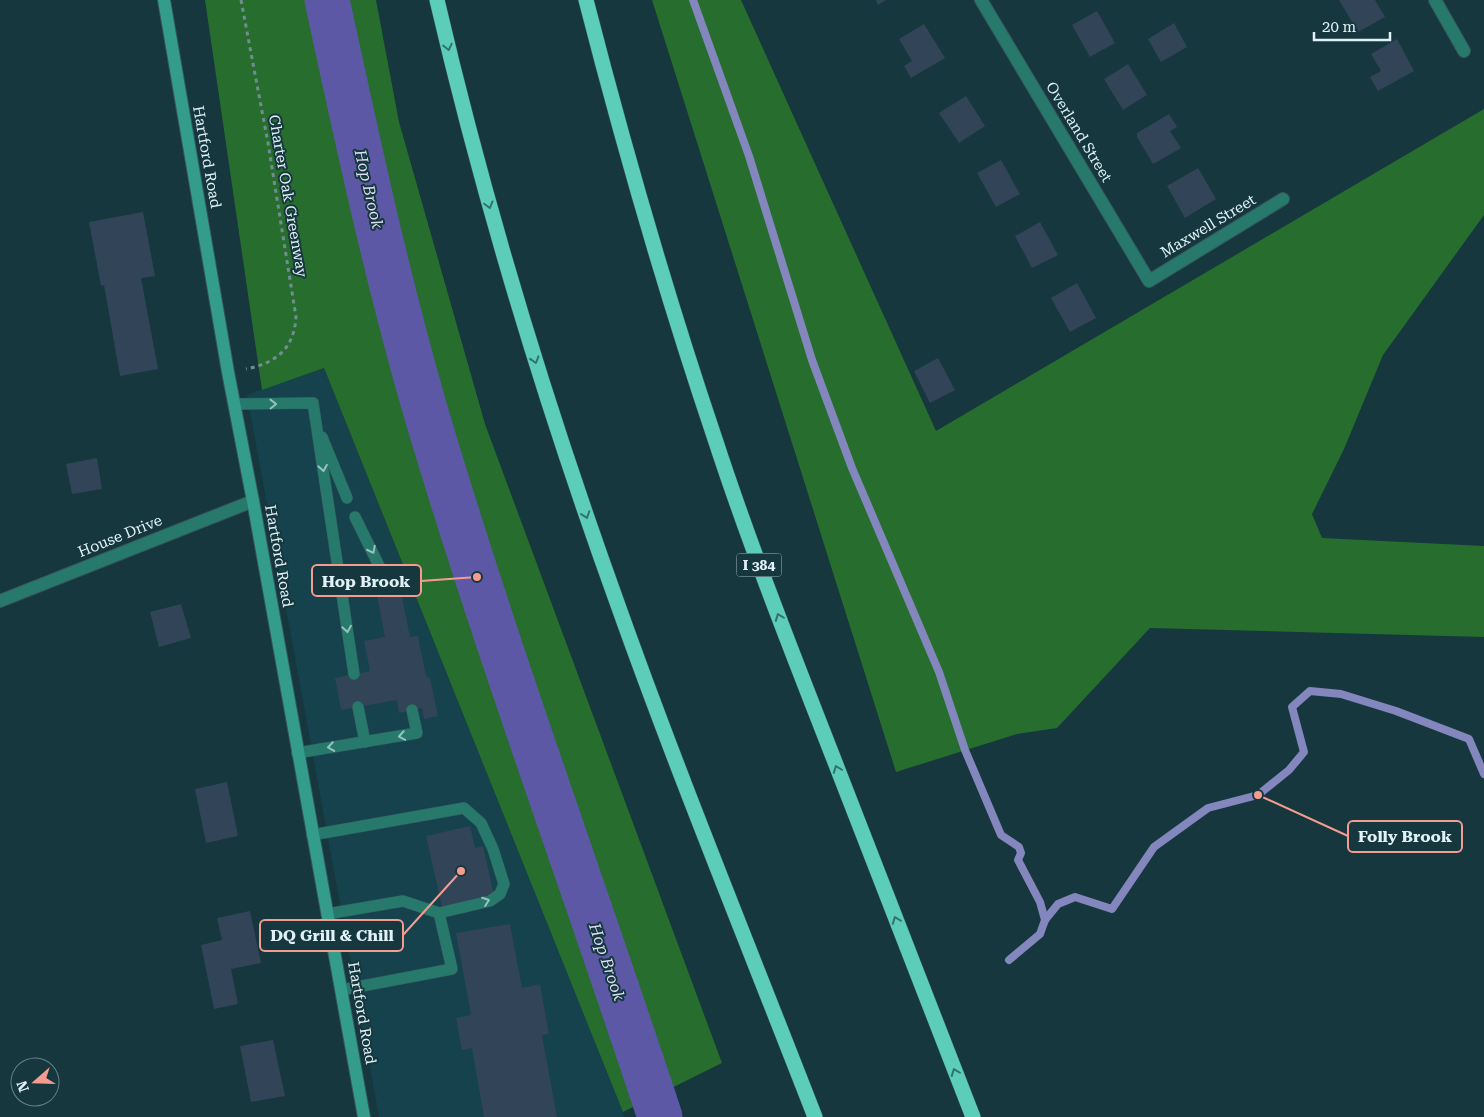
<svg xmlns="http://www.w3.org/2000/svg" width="1484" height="1117" viewBox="0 0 1484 1117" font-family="'Roboto Serif',serif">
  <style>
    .built { fill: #15424c }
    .forest { fill: #266d2e }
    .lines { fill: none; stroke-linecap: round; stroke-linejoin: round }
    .stream { stroke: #8486be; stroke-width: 8 }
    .river { stroke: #5d58a6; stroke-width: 45 }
    .building { fill: #324457 }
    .service-casing { stroke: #36555c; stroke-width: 12 }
    .minor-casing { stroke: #36555c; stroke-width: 14 }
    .secondary-casing { stroke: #36555c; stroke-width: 14 }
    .motorway-casing { stroke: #36555c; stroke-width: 16 }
    .path { stroke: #718c92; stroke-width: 3; stroke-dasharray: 4 4; stroke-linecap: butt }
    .service { stroke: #26796b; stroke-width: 11 }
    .minor { stroke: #26796b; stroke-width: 12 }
    .secondary { stroke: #339c8b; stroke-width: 12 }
    .motorway { stroke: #5bcdb9; stroke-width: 15 }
    .oneway { stroke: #32736f }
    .oneway2 { stroke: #96c2bf }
    .labels { text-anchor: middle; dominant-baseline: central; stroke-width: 4; stroke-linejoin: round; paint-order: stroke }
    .shield { fill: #16373e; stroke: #a3bac0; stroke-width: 1 }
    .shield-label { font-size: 14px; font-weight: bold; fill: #e0f2f7 }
    .street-label { font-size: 15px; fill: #e0f2f7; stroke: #16373e }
    .water-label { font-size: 16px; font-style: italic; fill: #dddef4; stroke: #16373e }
    .leader { fill: none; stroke: #f59c90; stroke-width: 2 }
    .callout-dot { fill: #f59c90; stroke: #16373e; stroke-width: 2 }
    .callout { fill: #16373e; stroke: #f59c90; stroke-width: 2 }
    .callout-label { font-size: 16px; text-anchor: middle; font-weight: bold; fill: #e0f2f7 }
  </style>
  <rect width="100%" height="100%" fill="#16373e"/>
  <path class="built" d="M324 368 623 1112 624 1117H379L247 395Z"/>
  <g class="forest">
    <path d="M205 0H376L399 122 485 424 722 1063 623 1112 324 368 262 390Z"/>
    <path d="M652 0H741L936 431 1484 109V215L1383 355 1344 449 1312 514 1322 538 1484 546V637L1150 628 1057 728 1017 734 896 772Z"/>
  </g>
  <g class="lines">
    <g class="stream">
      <path d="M693 0 749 156 812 360 852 468 939 672 965 750 1001 835 1019 847 1021 853 1018 860 1040 902 1045 920"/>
      <path d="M1009 960 1040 934 1045 920 1058 904 1075 897 1112 909 1154 847 1208 808 1258 795 1289 770 1304 752 1292 707 1310 691 1341 694 1396 711 1469 739 1484 774"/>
    </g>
    <path class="river" d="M327 0C357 139 387 279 427 416 497 652 583 883 660 1117"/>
  </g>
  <g class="building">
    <path d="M876 0H886L878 5Z"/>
    <path d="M1339 0H1375L1385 17 1358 32Z"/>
    <path d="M1097 11 1115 43 1090 57 1072 25Z"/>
    <path d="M1174 23 1187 47 1161 62 1148 39Z"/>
    <path d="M924 24 945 58 911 78 904 66 912 61 899 39Z"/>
    <path d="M1397 39 1414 71 1378 91 1370 77 1381 71 1371 54Z"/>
    <path d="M1128 64 1147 95 1123 110 1104 79Z"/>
    <path d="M966 96 985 126 959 143 939 113Z"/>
    <path d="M1169 114 1177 127 1170 131 1181 148 1153 164 1137 137V133Z"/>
    <path d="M1001 160 1020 194 996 207 977 173Z"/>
    <path d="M1198 168 1216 199 1185 218 1167 186Z"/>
    <path d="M143 212 155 276 141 278 158 369 120 376 104 285 101 286 89 222Z"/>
    <path d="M1040 222 1058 255 1032 268 1015 236Z"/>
    <path d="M1077 283 1096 318 1070 332 1051 298Z"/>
    <path d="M938 358 955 390 930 403 914 371Z"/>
    <path d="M97 458 102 489 72 494 66 464Z"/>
    <path d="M399 582 410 637 418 636 426 676 430 678 438 716 424 719 422 708 399 713 397 700 341 710 335 678 370 671 364 641 385 637 375 586Z"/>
    <path d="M181 604 191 638 159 647 150 612Z"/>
    <path d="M227 782 238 836 206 843 195 789Z"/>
    <path d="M470 826 475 848 483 846 494 895 442 907 426 836Z"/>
    <path d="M250 911 261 963 231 969 238 1004 214 1009 201 945 222 940 217 918Z"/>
    <path d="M510 924 522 988 540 984 549 1034 542 1035 557 1117H484L472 1048 462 1050 456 1018 471 1015 456 933Z"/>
    <path d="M273 1040 285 1096 251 1102 240 1046Z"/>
  </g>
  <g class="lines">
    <defs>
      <g id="service">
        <path d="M234 404 313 403 354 674"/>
        <path d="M322 437 347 498"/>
        <path d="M355 517 388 584"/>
        <path d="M358 707 365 742"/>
        <path d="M297 753 417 733 412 710"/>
        <path d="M312 835 464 808 481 823 493 849 504 884 500 894 490 901 439 913 403 901 327 914"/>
        <path d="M341 990 452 969 439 913"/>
      </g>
      <g id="minor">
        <path d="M981 0 1149 281 1283 199"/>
        <path d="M1435 0 1464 51"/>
        <path d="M0 601 253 501"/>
      </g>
      <path id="secondary" d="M164 0 228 372 253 501 364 1117"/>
      <g id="motorway">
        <path d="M437 0C485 206 547 409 619 608 680 779 749 947 815 1117"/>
        <path d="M586 0C624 148 666 294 715 439 750 546 792 652 833 757 879 877 926 997 973 1117"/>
      </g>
    </defs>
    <use href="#service" class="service-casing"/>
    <use href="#minor" class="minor-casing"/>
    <use href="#secondary" class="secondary-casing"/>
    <use href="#motorway" class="motorway-casing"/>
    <path class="path" d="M241 0 268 143 296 317C294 349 276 363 246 369"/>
    <use href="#service" class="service"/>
    <use href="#minor" class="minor"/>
    <use href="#secondary" class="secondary"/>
    <use href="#motorway" class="motorway"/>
  </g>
  <defs><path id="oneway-chevron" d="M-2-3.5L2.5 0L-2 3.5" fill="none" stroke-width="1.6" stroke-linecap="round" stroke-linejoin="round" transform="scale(1.25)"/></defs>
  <g class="oneway">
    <use href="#oneway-chevron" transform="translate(448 47) rotate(77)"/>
    <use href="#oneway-chevron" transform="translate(489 205) rotate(75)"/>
    <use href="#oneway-chevron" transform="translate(535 360) rotate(73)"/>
    <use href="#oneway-chevron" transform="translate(586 515) rotate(71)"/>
    <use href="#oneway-chevron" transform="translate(779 617) rotate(-111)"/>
    <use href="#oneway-chevron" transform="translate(837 769) rotate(-111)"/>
    <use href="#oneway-chevron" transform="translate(896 920) rotate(-111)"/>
    <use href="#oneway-chevron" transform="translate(955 1072) rotate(-111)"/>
  </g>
  <g class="oneway2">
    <use href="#oneway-chevron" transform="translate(273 404) rotate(-1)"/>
    <use href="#oneway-chevron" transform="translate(323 468) rotate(81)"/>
    <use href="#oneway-chevron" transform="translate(372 550) rotate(63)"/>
    <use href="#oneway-chevron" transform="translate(347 629) rotate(81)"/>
    <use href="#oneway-chevron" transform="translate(402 736) rotate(170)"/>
    <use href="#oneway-chevron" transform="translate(331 747) rotate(171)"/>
    <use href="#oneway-chevron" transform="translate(486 901) rotate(-20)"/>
  </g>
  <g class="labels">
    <rect class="shield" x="736.5" y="553.5" width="45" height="23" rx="4"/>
    <g class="shield-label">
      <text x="759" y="565">I 384</text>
    </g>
    <g class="street-label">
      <text transform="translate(1079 132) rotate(59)">Overland Street</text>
      <text transform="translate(207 157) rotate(80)">Hartford Road</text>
      <text transform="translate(288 196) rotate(80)">Charter Oak Greenway</text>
      <text transform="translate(1208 226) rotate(-31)">Maxwell Street</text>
      <text transform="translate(120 536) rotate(-22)">House Drive</text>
      <text transform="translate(279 556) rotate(80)">Hartford Road</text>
      <text transform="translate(362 1013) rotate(80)">Hartford Road</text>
    </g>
    <g class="water-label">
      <text transform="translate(369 189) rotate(77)">Hop Brook</text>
      <text transform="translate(607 962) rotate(71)">Hop Brook</text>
    </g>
  </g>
  <path class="leader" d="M477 577L421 581M1258 795L1348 836M461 871L403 935"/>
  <g class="callout-dot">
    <circle cx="477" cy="577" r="5"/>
    <circle cx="1258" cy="795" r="5"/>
    <circle cx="461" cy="871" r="5"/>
  </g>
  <g class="callout">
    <rect x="312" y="565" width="109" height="31" rx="5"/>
    <rect x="1348" y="821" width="114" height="31" rx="5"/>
    <rect x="260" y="920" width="143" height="31" rx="5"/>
  </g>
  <g class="callout-label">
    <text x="366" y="587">Hop Brook</text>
    <text x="1405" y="842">Folly Brook</text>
    <text x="332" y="941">DQ Grill &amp; Chill</text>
  </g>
  <g transform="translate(35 1082) rotate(250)"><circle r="24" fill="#16373e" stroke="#678288"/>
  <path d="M0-4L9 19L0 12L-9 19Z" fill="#f59c90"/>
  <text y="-8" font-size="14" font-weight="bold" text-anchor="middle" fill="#e0f2f7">N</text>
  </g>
  <path d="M1314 32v8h76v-8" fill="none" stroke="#e0f2f7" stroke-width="2.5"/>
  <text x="1322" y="32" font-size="15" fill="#e0f2f7" stroke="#16373e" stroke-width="4" paint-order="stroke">20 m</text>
</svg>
